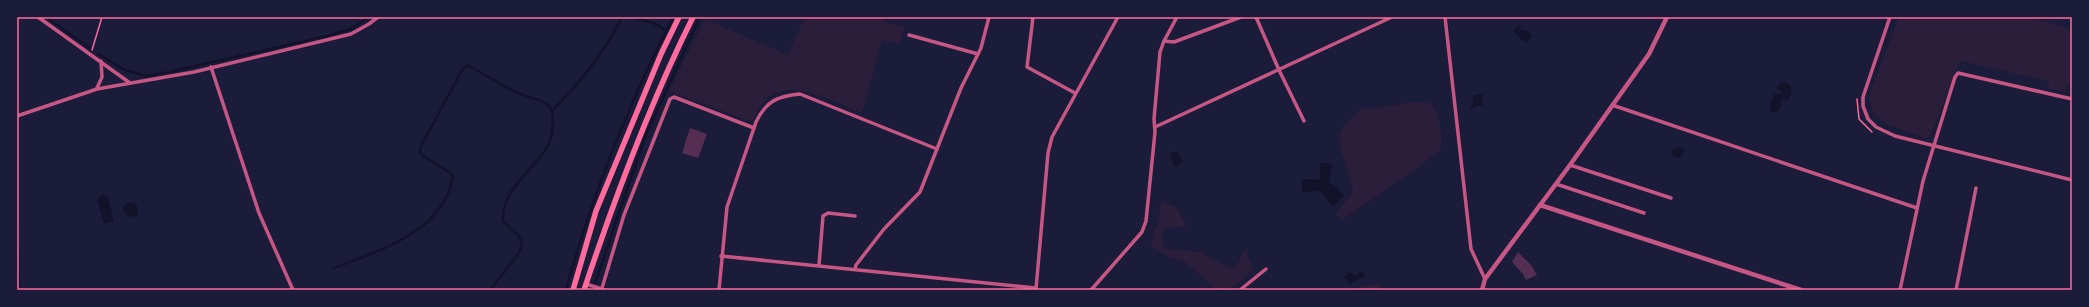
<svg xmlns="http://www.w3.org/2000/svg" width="2089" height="307" viewBox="0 0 2089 307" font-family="Quicksand,sans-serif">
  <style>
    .green { fill: #2a1e3b }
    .water { fill: #12122b }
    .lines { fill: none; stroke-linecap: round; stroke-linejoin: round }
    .stream { stroke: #12122b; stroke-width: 2.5 }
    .building { fill: #542f53 }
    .path { stroke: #ff6b9d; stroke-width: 1.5 }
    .minor { stroke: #c65784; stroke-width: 3.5 }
    .tertiary { stroke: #c65784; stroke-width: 4.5 }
    .secondary { stroke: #ff6b9d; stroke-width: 5.5 }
    .neatline { fill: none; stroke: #ff6b9d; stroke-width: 1.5 }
  </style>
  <rect width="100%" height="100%" fill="#1b1b3a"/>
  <g class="green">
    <path d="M805 17H884V22L905 26 900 44 882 40 862 113C835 103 797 79 770 96 762 102 756 113 752 122L669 91 705 19 788 55Z"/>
    <path d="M1899 17H2030L2072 29V86L2066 85 2065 92 2048 88 2049 81 1960 61 1930 137 1924 138 1887 124 1873 113 1869 96Z"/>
    <path d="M1415 102C1420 102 1426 102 1431 104 1439 109 1444 141 1440 150L1417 168 1345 218 1340 219 1336 214C1340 206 1349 200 1352 192 1354 186 1351 179 1349 174 1337 135 1331 136 1363 108L1367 109Z"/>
    <path d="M1161 201 1176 207 1187 226 1162 229 1163 248 1200 252 1232 269 1239 262 1245 249 1253 268C1245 281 1232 290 1217 290L1184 261 1170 258 1151 245 1154 230 1158 226Z"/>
    <path d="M1377 284 1384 290H1345Z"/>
  </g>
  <g class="water">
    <path d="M1517 26H1520L1521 30 1529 31 1532 37 1526 43 1513 31Z"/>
    <path d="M1781 82 1787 83 1791 86V96L1786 101 1783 98 1779 110 1774 113 1770 111 1771 101 1775 94H1781L1782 91 1776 88Z"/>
    <path d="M1482 94 1483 105 1476 106 1471 110V107L1473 104V96Z"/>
    <path d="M1678 146 1685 149 1680 158 1671 155 1673 149 1676 150Z"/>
    <path d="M1177 151 1183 162 1175 167 1171 160 1170 154Z"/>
    <path d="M1320 163 1332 164 1329 181 1344 195 1333 207 1320 191 1302 192V179L1317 180 1320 178Z"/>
    <path d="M103 194 108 198 114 221 104 224 97 199Z"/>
    <path d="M127 203H133L137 206 138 217 128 216 124 212 123 207Z"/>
    <path d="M1362 271 1365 276 1350 284 1344 277 1350 272 1355 276Z"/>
  </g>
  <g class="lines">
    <g class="stream">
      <path d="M46 17 91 49"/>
      <path d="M631 17 656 24 666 31"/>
      <path d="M98 54 125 70 146 76 169 72 327 36 353 28 369 17"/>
      <path d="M552 111C580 82 604 54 622 17"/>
      <path d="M17 220 19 290"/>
      <path d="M334 268C380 250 444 232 453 176 444 166 430 163 420 153L421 146 461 72 467 65C487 75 506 90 529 97 535 99 543 100 548 105 557 115 552 140 546 149 531 172 501 191 503 221L517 234 522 241 520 251 516 257 490 290"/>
      <path d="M595 283 645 137 700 17"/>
      <path d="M566 290C592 195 628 105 673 17"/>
    </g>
  </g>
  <g class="building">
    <path d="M690 128 707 134 698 158 682 153Z"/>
    <path d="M1518 252 1531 265 1537 275 1526 280 1523 274 1512 262Z"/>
  </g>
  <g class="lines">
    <g class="path">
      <path d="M92 50 102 17"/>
      <path d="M1857 99 1859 119 1872 132"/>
    </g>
    <g class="minor">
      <path d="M38 17 130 83"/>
      <path d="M1033 17 1027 67 1075 93"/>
      <path d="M1256 17 1279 70 1304 121"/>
      <path d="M1445 17 1471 249 1485 279"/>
      <path d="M1890 17 1863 97V106L1868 119 1876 127 1895 136 2072 180"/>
      <path d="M909 35 978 54"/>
      <path d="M1164 41 1174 42 1241 17"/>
      <path d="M211 67 259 213 293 290"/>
      <path d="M97 88 102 77 101 61"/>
      <path d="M1612 105 1917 208"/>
      <path d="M17 116 97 89 194 72 351 34 369 24 378 17"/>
      <path d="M1155 127 1392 17"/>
      <path d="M1570 165 1671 198"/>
      <path d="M1556 184 1644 213"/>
      <path d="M721 256 1036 288"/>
      <path d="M819 265 823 216 828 213 855 216"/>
      <path d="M855 269 856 265 884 229 920 192 961 88 981 48 989 17"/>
      <path d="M586 284 605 290"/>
      <path d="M602 288 624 215 670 99 674 97 754 128"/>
      <path d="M1036 289 1048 153 1052 137 1118 17"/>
      <path d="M719 290 727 207 756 122C766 101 778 96 800 94L937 149"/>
      <path d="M1091 290 1142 232 1146 221 1155 132 1154 119 1160 52 1164 41 1177 17"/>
      <path d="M1240 290 1266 269"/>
      <path d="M1900 290 1923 181 1955 77 1958 73 2072 99"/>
      <path d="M1956 290 1976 188"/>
    </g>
    <g class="tertiary">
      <path d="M1540 205 1801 290"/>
      <path d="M1482 290 1485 279 1570 165 1649 54 1667 17"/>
    </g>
    <g class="secondary">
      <path d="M573 290 596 211 661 54 679 17"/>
      <path d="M584 290C615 197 649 105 693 17"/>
    </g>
  </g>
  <rect width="2089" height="307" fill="none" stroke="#1b1b3a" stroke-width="36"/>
  <rect x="18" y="18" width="2053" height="271" class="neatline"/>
</svg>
